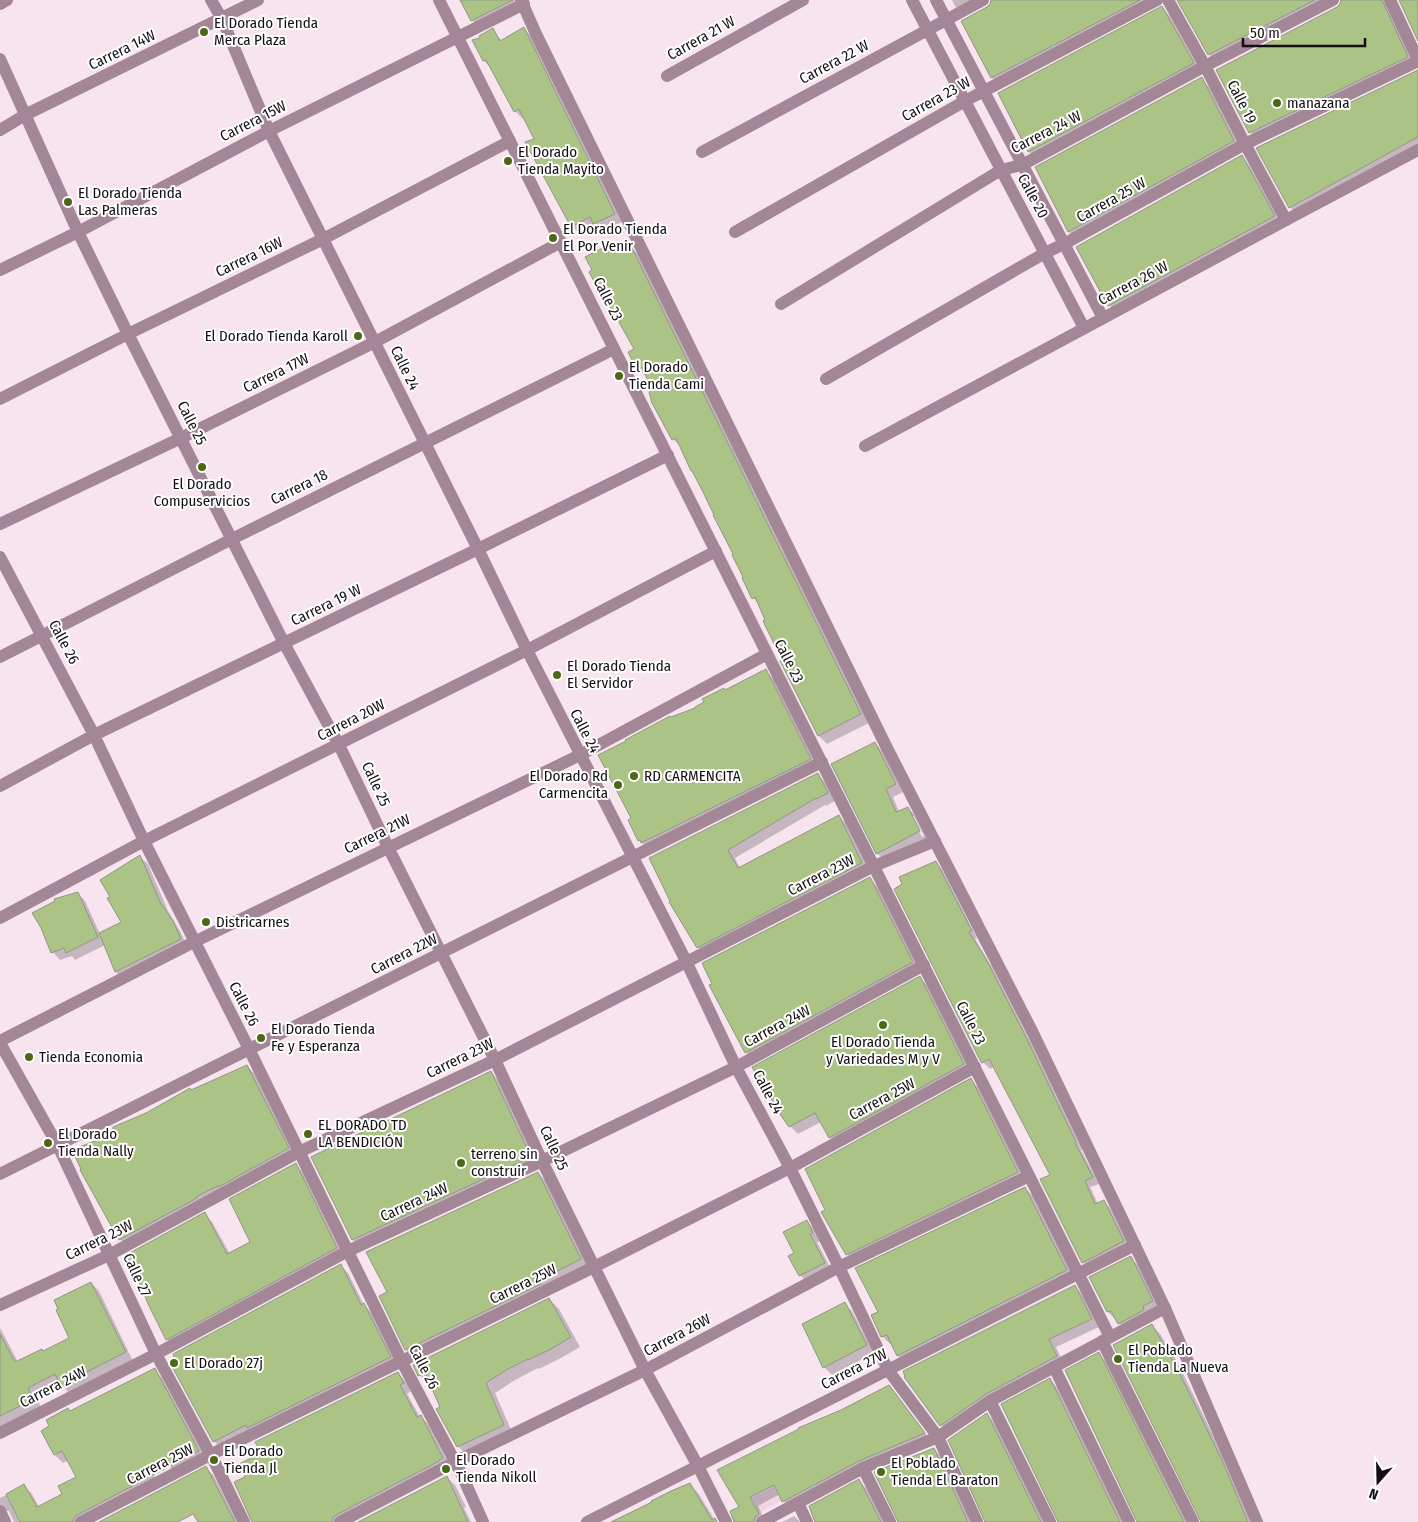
<svg xmlns="http://www.w3.org/2000/svg" width="1418" height="1522" viewBox="0 0 1418 1522" font-family="'Fira Sans Condensed',sans-serif">
  <style>
    .built { fill: #f0d5e4 }
    .shadow { fill: #0003; fill-rule: evenodd }
    .building { fill: #abc385; stroke: #909786 }
    .lines { fill: none; stroke-linecap: round; stroke-linejoin: round }
    .minor { stroke: #a38797; stroke-width: 12 }
    .poi-dot { fill: #4e6717; stroke: #fff; stroke-width: 2 }
    .labels { text-anchor: middle; dominant-baseline: central; stroke-width: 4; stroke-linejoin: round; paint-order: stroke }
    .poi-label { font-size: 15px; fill: #140e12; stroke: #fff; text-anchor: start }
    .street-label { font-size: 15px; fill: #140e12; stroke: #fff }
  </style>
  <rect width="100%" height="100%" fill="#f7e4ef"/>
  <path class="built" d="M773 1487 781 1501 759 1513 752 1498Z"/>
  <g class="shadow">
    <path d="M460 0H514L518 9 480 28 472 20Z"/>
    <path d="M952 0H1163L1000 86 992 78 988 8 993 0H988L963 14 955 6Z"/>
    <path d="M1179 0H1396L1415 65 1258 140 1250 132 1342 0H1338L1217 62 1209 54Z"/>
    <path d="M1162 8 1170 16 1201 71 1037 159 1029 152 1000 93Z"/>
    <path d="M524 29 532 37 622 222 602 231 596 226 580 234 572 226 527 143 536 139 525 118 523 119 515 111 492 69 484 61 482 38 493 30 502 41Z"/>
    <path d="M1418 71V149L1298 215 1290 207Z"/>
    <path d="M1201 79 1209 87 1241 149 1077 239 1069 232 1037 168Z"/>
    <path d="M1242 157 1249 165 1282 224 1117 313 1109 305 1077 247Z"/>
    <path d="M612 244 620 252 631 247 639 255 869 723 827 744 819 736 760 604 753 598 716 515 681 447 673 439 654 391 647 377 638 369 635 350 610 304 605 299Z"/>
    <path d="M765 671 774 679 818 767 647 848 639 840 632 819 672 719 697 708 726 691Z"/>
    <path d="M875 743 882 751 903 792 893 797 899 812 908 808 916 816 927 839 885 861 877 853ZM911 816H914L924 836 922 837Z"/>
    <path d="M818 775 826 783 835 801 826 806 825 805 735 858 740 868 839 817 847 824 870 871 706 955 698 947 650 859Z"/>
    <path d="M140 857 148 864 168 911 180 931 188 948 124 980 116 972 105 945 75 960 72 956 60 960 53 952 42 928 77 893 85 901 100 934 122 923 111 897Z"/>
    <path d="M935 862 942 869 977 938 975 939 992 967 1032 1045 1082 1149 1081 1150 1099 1184 1090 1187 1098 1204 1104 1201 1110 1208 1130 1248 1090 1269 1083 1262 1052 1175 995 1066 990 1069 982 1061Z"/>
    <path d="M870 879 878 887 920 970 754 1060 746 1052Z"/>
    <path d="M920 978 928 986 971 1072 838 1145 830 1137 821 1122 798 1134 790 1126 768 1089 763 1084Z"/>
    <path d="M247 1066 255 1074 295 1156 128 1247 120 1239 82 1170 97 1141 147 1114Z"/>
    <path d="M491 1072 499 1081 539 1165 361 1248 353 1240Z"/>
    <path d="M971 1080 979 1088 1025 1180 855 1262 847 1254 827 1210Z"/>
    <path d="M295 1165 303 1172 344 1255 174 1346 167 1339 204 1214 212 1222 230 1254 252 1242Z"/>
    <path d="M538 1173 546 1181 589 1268 415 1358 406 1350 381 1297 389 1293Z"/>
    <path d="M1025 1188 1033 1196 1074 1278 906 1364 898 1356 892 1344H890L882 1336 880 1313Z"/>
    <path d="M806 1221 814 1229 820 1241 817 1242 832 1271 808 1283 800 1275Z"/>
    <path d="M1131 1258 1139 1266 1160 1309 1127 1331 1108 1312Z"/>
    <path d="M341 1266 348 1273 364 1305 372 1313 398 1366 222 1449 214 1441Z"/>
    <path d="M91 1283 99 1291 133 1361 70 1394 60 1383 35 1396 41 1407 0 1428V1328L18 1362 43 1352 71 1339Z"/>
    <path d="M1074 1286 1082 1294 1099 1327 1056 1347 1064 1364 949 1433 941 1425 905 1377 904 1372Z"/>
    <path d="M549 1299 559 1309 580 1347 561 1358 539 1369 538 1368 515 1380 495 1393 513 1434 467 1456 458 1446 431 1384 429 1385 420 1375Z"/>
    <path d="M844 1303 852 1311 874 1353 832 1375 824 1367Z"/>
    <path d="M1152 1326 1160 1334 1178 1363 1229 1468 1252 1522H1201Z"/>
    <path d="M1098 1354 1107 1362 1187 1522H1137Z"/>
    <path d="M154 1370 162 1378 207 1460 178 1475 170 1467 166 1459 150 1467 158 1485 87 1522H14L9 1511H6L0 1518V1498L24 1486 32 1494 39 1507 64 1495 77 1478 68 1460 63 1463 55 1455 43 1431 70 1412Z"/>
    <path d="M398 1373 406 1382 411 1391 407 1394 420 1417H421L429 1425 450 1466 346 1522H253L247 1477 263 1454Z"/>
    <path d="M1050 1380 1058 1388 1123 1522H1059Z"/>
    <path d="M889 1386 897 1395 932 1442 792 1509 783 1501 780 1494 758 1506 766 1522H740L741 1507 719 1470Z"/>
    <path d="M987 1415 995 1423 1044 1522H986Z"/>
    <path d="M934 1449 942 1457 972 1522H898Z"/>
    <path d="M206 1468 214 1476 238 1522H199Z"/>
    <path d="M446 1477 455 1485 466 1507 464 1508 471 1522H360Z"/>
    <path d="M859 1481 867 1489 884 1522H816Z"/>
    <path d="M690 1485 698 1493 716 1522H614Z"/>
    <path d="M794 1516 800 1522H782Z"/>
  </g>
  <g class="building">
    <path d="M460 0H513L471 21Z"/>
    <path d="M991 0H1140L991 78 961 21 987 7 990 4Z"/>
    <path d="M1177 0H1315L1208 55Z"/>
    <path d="M1341 0H1382L1408 57 1249 133 1216 70 1337 7 1340 4Z"/>
    <path d="M1399 0H1418V41Z"/>
    <path d="M1162 6 1194 63 1028 152 998 93Z"/>
    <path d="M524 27 615 214 593 224 590 217 571 227 525 142 534 139 519 109 514 112 486 60 483 61 472 40 480 38 479 36 493 28 500 41Z"/>
    <path d="M1418 70V137L1289 208 1256 148Z"/>
    <path d="M1202 77 1234 141 1068 232 1035 167Z"/>
    <path d="M1242 155 1275 216 1108 306 1076 247Z"/>
    <path d="M612 243 618 252 631 246 861 714 818 736 780 661 782 660 763 621 765 620 755 597 752 599 742 578 743 577 732 555 733 554 713 515H714L703 492 692 471H691L676 438 672 440 652 403 649 392 652 390 642 367 637 370 628 352 634 349 606 299 604 300 589 272 592 270 585 257Z"/>
    <path d="M766 669 811 759 641 843 640 840 638 841 628 820 631 818 598 755 626 741 625 740 670 716 671 717 695 708V707L704 702 702 699 724 688 725 690Z"/>
    <path d="M875 742 896 784 886 789 896 812 908 807 920 831 876 854 831 764Z"/>
    <path d="M818 773 828 793 817 799 816 798 728 850 738 868 839 815 862 863 697 948 669 902 670 901 649 858Z"/>
    <path d="M140 855 160 902 173 921 181 939 115 972 99 933 121 922 107 898 110 897 100 880Z"/>
    <path d="M936 861 972 931 969 932 986 959 1026 1037 1076 1142 1075 1143 1093 1177 1085 1181 1095 1204 1104 1200 1124 1241 1082 1263 1040 1179 1050 1175 989 1059 982 1063 981 1062 894 889 902 884 899 877Z"/>
    <path d="M870 877 913 962 745 1053 709 985 712 984 702 963Z"/>
    <path d="M78 892 98 937 66 953 64 948 51 953 41 928 32 913 55 901 54 899Z"/>
    <path d="M920 976 964 1064 829 1138 815 1113 789 1127 777 1110 764 1084 762 1085 752 1067Z"/>
    <path d="M247 1065 289 1148 222 1185 209 1190 196 1197 197 1198 119 1240 80 1170 81 1169 72 1150 97 1140 113 1129V1127L146 1113 190 1088 191 1090Z"/>
    <path d="M491 1071 531 1157 352 1240 311 1157 349 1138 372 1128Z"/>
    <path d="M971 1078 1018 1172 846 1255 821 1212 825 1210 805 1169Z"/>
    <path d="M296 1163 337 1248 166 1340 149 1306 131 1263 126 1255 205 1212 227 1254 250 1242 229 1199Z"/>
    <path d="M538 1172 581 1259 540 1280 541 1284 405 1350 379 1296 387 1292 366 1252Z"/>
    <path d="M1025 1187 1067 1270 897 1356 887 1335 881 1337 871 1315 878 1312 855 1268Z"/>
    <path d="M807 1220 813 1233 810 1234 825 1263 799 1276 788 1256 794 1253 783 1232Z"/>
    <path d="M1131 1256 1153 1301 1143 1306 1144 1310 1118 1324 1111 1311 1107 1312 1089 1277Z"/>
    <path d="M341 1264 361 1305 364 1303 391 1357 247 1428 246 1425 213 1442 169 1361 174 1358 173 1354Z"/>
    <path d="M91 1282 126 1352 77 1377 78 1379 61 1387 55 1374 28 1388 34 1399 0 1416V1334L15 1362 42 1349 43 1351 69 1338 56 1310 58 1309 54 1300Z"/>
    <path d="M1075 1285 1092 1319 1049 1339 1057 1356 986 1394 940 1426 904 1377H905L903 1371Z"/>
    <path d="M549 1298 571 1337 551 1349 528 1360V1359L506 1370 486 1383 504 1425 457 1447 436 1409 440 1407 425 1373 418 1376 413 1365Z"/>
    <path d="M845 1302 867 1345 823 1368 802 1324Z"/>
    <path d="M1152 1324 1169 1354H1170L1221 1458 1248 1522H1201L1113 1345Z"/>
    <path d="M1099 1352 1184 1522H1137L1065 1370Z"/>
    <path d="M155 1368 199 1451 77 1515 74 1518 73 1522H20L6 1494 24 1484 37 1507 62 1494 58 1486 76 1477 62 1451 54 1455 41 1431 49 1426 46 1420 68 1408 70 1411Z"/>
    <path d="M398 1372 404 1383 400 1385 417 1417 421 1415 443 1458 439 1460V1461L336 1515 333 1518 332 1522H252L234 1482 245 1477 239 1464 261 1453 255 1442Z"/>
    <path d="M1050 1378 1120 1522H1058L1001 1404Z"/>
    <path d="M889 1385 925 1433 859 1461 782 1502 774 1485 750 1497 759 1514 755 1517 754 1522H734L730 1511 739 1507 717 1470 799 1429 798 1428 841 1410Z"/>
    <path d="M987 1413 1041 1522H985L948 1440Z"/>
    <path d="M934 1448 968 1522H898L874 1472Z"/>
    <path d="M206 1466 235 1522H198L193 1514 178 1522H99Z"/>
    <path d="M447 1476 468 1522H358Z"/>
    <path d="M859 1479 881 1522H815L809 1506Z"/>
    <path d="M690 1483 712 1520 715 1518 717 1522H611L652 1502 651 1501 671 1491Z"/>
  </g>
  <g class="lines">
    <g class="minor">
      <path d="M211 0 222 19 269 131 478 549 527 650 686 961 736 1067 790 1168 839 1267 888 1370 938 1437 977 1522"/>
      <path d="M439 0 1110 1337"/>
      <path d="M521 0 536 34 887 748 1033 1033 1165 1308 1257 1522"/>
      <path d="M912 0 1084 328"/>
      <path d="M936 0 1103 318"/>
      <path d="M1168 0 1205 66 1245 144 1286 220"/>
      <path d="M1390 0 1418 60"/>
      <path d="M0 4 7 0"/>
      <path d="M0 59 78 232 128 334 284 643 339 745 388 847 495 1060 542 1161 645 1370 698 1466 726 1522"/>
      <path d="M667 76 803 0"/>
      <path d="M0 130 25 115 258 0"/>
      <path d="M702 152 983 0"/>
      <path d="M735 232 965 101 1157 0"/>
      <path d="M0 270 78 232 269 131 524 4"/>
      <path d="M781 304 1001 170 1022 165 1205 66 1333 0"/>
      <path d="M826 379 1045 253 1064 244 1245 144 1418 61"/>
      <path d="M0 399 128 334 323 239 510 141"/>
      <path d="M865 446 1286 220 1418 150"/>
      <path d="M0 524 181 438 375 342 561 242"/>
      <path d="M0 557 94 735 144 841 249 1049 402 1362 461 1473 483 1522"/>
      <path d="M0 657 232 539 614 349"/>
      <path d="M0 786 94 735 478 549 668 455"/>
      <path d="M0 918 144 841 527 650 716 551"/>
      <path d="M0 1041 194 942 580 755 767 654"/>
      <path d="M0 1043 58 1146 156 1354 215 1463 244 1522"/>
      <path d="M0 1174 822 762"/>
      <path d="M0 1305 109 1255 299 1152 495 1060 874 866 935 841"/>
      <path d="M1102 1341 1193 1522"/>
      <path d="M1054 1367 1129 1522"/>
      <path d="M990 1401 1050 1522"/>
      <path d="M0 1433 156 1354 348 1251 542 1161 736 1067 924 965"/>
      <path d="M863 1468 890 1522"/>
      <path d="M798 1503 807 1522"/>
      <path d="M0 1511 5 1522"/>
      <path d="M81 1522 216 1452 594 1267 790 1168 975 1067"/>
      <path d="M340 1522 455 1462 645 1370 839 1267 1029 1176"/>
      <path d="M587 1522 1135 1245"/>
      <path d="M762 1522 863 1468 938 1437 990 1401 1165 1308"/>
    </g>
  </g>
  <g class="poi-dot">
    <circle cx="204" cy="32" r="5"/>
    <circle cx="1277" cy="103" r="5"/>
    <circle cx="508" cy="161" r="5"/>
    <circle cx="68" cy="202" r="5"/>
    <circle cx="553" cy="238" r="5"/>
    <circle cx="358" cy="336" r="5"/>
    <circle cx="619" cy="376" r="5"/>
    <circle cx="202" cy="467" r="5"/>
    <circle cx="557" cy="675" r="5"/>
    <circle cx="634" cy="776" r="5"/>
    <circle cx="618" cy="785" r="5"/>
    <circle cx="206" cy="922" r="5"/>
    <circle cx="883" cy="1025" r="5"/>
    <circle cx="261" cy="1038" r="5"/>
    <circle cx="29" cy="1057" r="5"/>
    <circle cx="308" cy="1134" r="5"/>
    <circle cx="48" cy="1143" r="5"/>
    <circle cx="461" cy="1163" r="5"/>
    <circle cx="1118" cy="1359" r="5"/>
    <circle cx="174" cy="1363" r="5"/>
    <circle cx="214" cy="1460" r="5"/>
    <circle cx="446" cy="1469" r="5"/>
    <circle cx="881" cy="1472" r="5"/>
  </g>
  <g class="labels">
    <g class="poi-label">
      <text x="214" y="23">El Dorado Tienda<tspan x="214" dy="17">Merca Plaza</tspan></text>
      <text x="1287" y="103">manazana</text>
      <text x="518" y="152">El Dorado<tspan x="518" dy="17">Tienda Mayito</tspan></text>
      <text x="78" y="193">El Dorado Tienda<tspan x="78" dy="17">Las Palmeras</tspan></text>
      <text x="563" y="229">El Dorado Tienda<tspan x="563" dy="17">El Por Venir</tspan></text>
      <text x="348" y="336" text-anchor="end">El Dorado Tienda Karoll</text>
      <text x="629" y="367">El Dorado<tspan x="629" dy="17">Tienda Cami</tspan></text>
      <text x="202" y="484" text-anchor="middle">El Dorado<tspan x="202" dy="17">Compuservicios</tspan></text>
      <text x="567" y="666">El Dorado Tienda<tspan x="567" dy="17">El Servidor</tspan></text>
      <text x="608" y="776" text-anchor="end">El Dorado Rd<tspan x="608" dy="17">Carmencita</tspan></text>
      <text x="644" y="776">RD CARMENCITA</text>
      <text x="216" y="922">Districarnes</text>
      <text x="271" y="1029">El Dorado Tienda<tspan x="271" dy="17">Fe y Esperanza</tspan></text>
      <text x="883" y="1042" text-anchor="middle">El Dorado Tienda<tspan x="883" dy="17">y Variedades M y V</tspan></text>
      <text x="39" y="1057">Tienda Economia</text>
      <text x="318" y="1125">EL DORADO TD<tspan x="318" dy="17">LA BENDICIÓN</tspan></text>
      <text x="58" y="1134">El Dorado<tspan x="58" dy="17">Tienda Nally</tspan></text>
      <text x="471" y="1154">terreno sin<tspan x="471" dy="17">construir</tspan></text>
      <text x="1128" y="1350">El Poblado<tspan x="1128" dy="17">Tienda La Nueva</tspan></text>
      <text x="184" y="1363">El Dorado 27j</text>
      <text x="224" y="1451">El Dorado<tspan x="224" dy="17">Tienda Jl</tspan></text>
      <text x="456" y="1460">El Dorado<tspan x="456" dy="17">Tienda Nikoll</tspan></text>
      <text x="891" y="1463">El Poblado<tspan x="891" dy="17">Tienda El Baraton</tspan></text>
    </g>
    <g class="street-label">
      <text transform="translate(701 38) rotate(-29)">Carrera 21 W</text>
      <text transform="translate(122 50) rotate(-26)">Carrera 14W</text>
      <text transform="translate(834 62) rotate(-28)">Carrera 22 W</text>
      <text transform="translate(936 99) rotate(-29)">Carrera 23 W</text>
      <text transform="translate(1242 102) rotate(63)">Calle 19</text>
      <text transform="translate(253 121) rotate(-27)">Carrera 15W</text>
      <text transform="translate(1046 132) rotate(-27)">Carrera 24 W</text>
      <text transform="translate(1033 196) rotate(62)">Calle 20</text>
      <text transform="translate(1111 200) rotate(-29)">Carrera 25 W</text>
      <text transform="translate(249 257) rotate(-26)">Carrera 16W</text>
      <text transform="translate(1133 283) rotate(-28)">Carrera 26 W</text>
      <text transform="translate(608 299) rotate(63)">Calle 23</text>
      <text transform="translate(405 368) rotate(64)">Calle 24</text>
      <text transform="translate(276 373) rotate(-26)">Carrera 17W</text>
      <text transform="translate(192 423) rotate(63)">Calle 25</text>
      <text transform="translate(299 487) rotate(-26)">Carrera 18</text>
      <text transform="translate(326 605) rotate(-26)">Carrera 19 W</text>
      <text transform="translate(64 642) rotate(62)">Calle 26</text>
      <text transform="translate(789 661) rotate(63)">Calle 23</text>
      <text transform="translate(351 720) rotate(-27)">Carrera 20W</text>
      <text transform="translate(585 731) rotate(63)">Calle 24</text>
      <text transform="translate(376 784) rotate(65)">Calle 25</text>
      <text transform="translate(377 834) rotate(-26)">Carrera 21W</text>
      <text transform="translate(821 875) rotate(-27)">Carrera 23W</text>
      <text transform="translate(404 954) rotate(-27)">Carrera 22W</text>
      <text transform="translate(244 1004) rotate(63)">Calle 26</text>
      <text transform="translate(971 1023) rotate(63)">Calle 23</text>
      <text transform="translate(777 1026) rotate(-28)">Carrera 24W</text>
      <text transform="translate(460 1058) rotate(-26)">Carrera 23W</text>
      <text transform="translate(768 1092) rotate(62)">Calle 24</text>
      <text transform="translate(882 1099) rotate(-28)">Carrera 25W</text>
      <text transform="translate(554 1148) rotate(65)">Calle 25</text>
      <text transform="translate(414 1202) rotate(-25)">Carrera 24W</text>
      <text transform="translate(99 1240) rotate(-26)">Carrera 23W</text>
      <text transform="translate(137 1275) rotate(65)">Calle 27</text>
      <text transform="translate(523 1284) rotate(-26)">Carrera 25W</text>
      <text transform="translate(677 1335) rotate(-28)">Carrera 26W</text>
      <text transform="translate(424 1367) rotate(63)">Calle 26</text>
      <text transform="translate(854 1369) rotate(-27)">Carrera 27W</text>
      <text transform="translate(53 1387) rotate(-27)">Carrera 24W</text>
      <text transform="translate(160 1464) rotate(-27)">Carrera 25W</text>
    </g>
  </g>
  <g transform="translate(1378 1482) rotate(200)" stroke="#ffffff" stroke-width="4" paint-order="stroke">
  <path d="M0-4L9 19L0 12L-9 19Z" fill="#140e12"/>
  <text y="-8" font-size="14" font-weight="bold" text-anchor="middle" fill="#140e12">N</text>
  </g>
  <path d="M1243 38v8h122v-8" fill="none" stroke="#140e12" stroke-width="2.5"/>
  <text x="1250" y="38" font-size="15" fill="#140e12" stroke="#ffffff" stroke-width="4" paint-order="stroke">50 m</text>
</svg>
